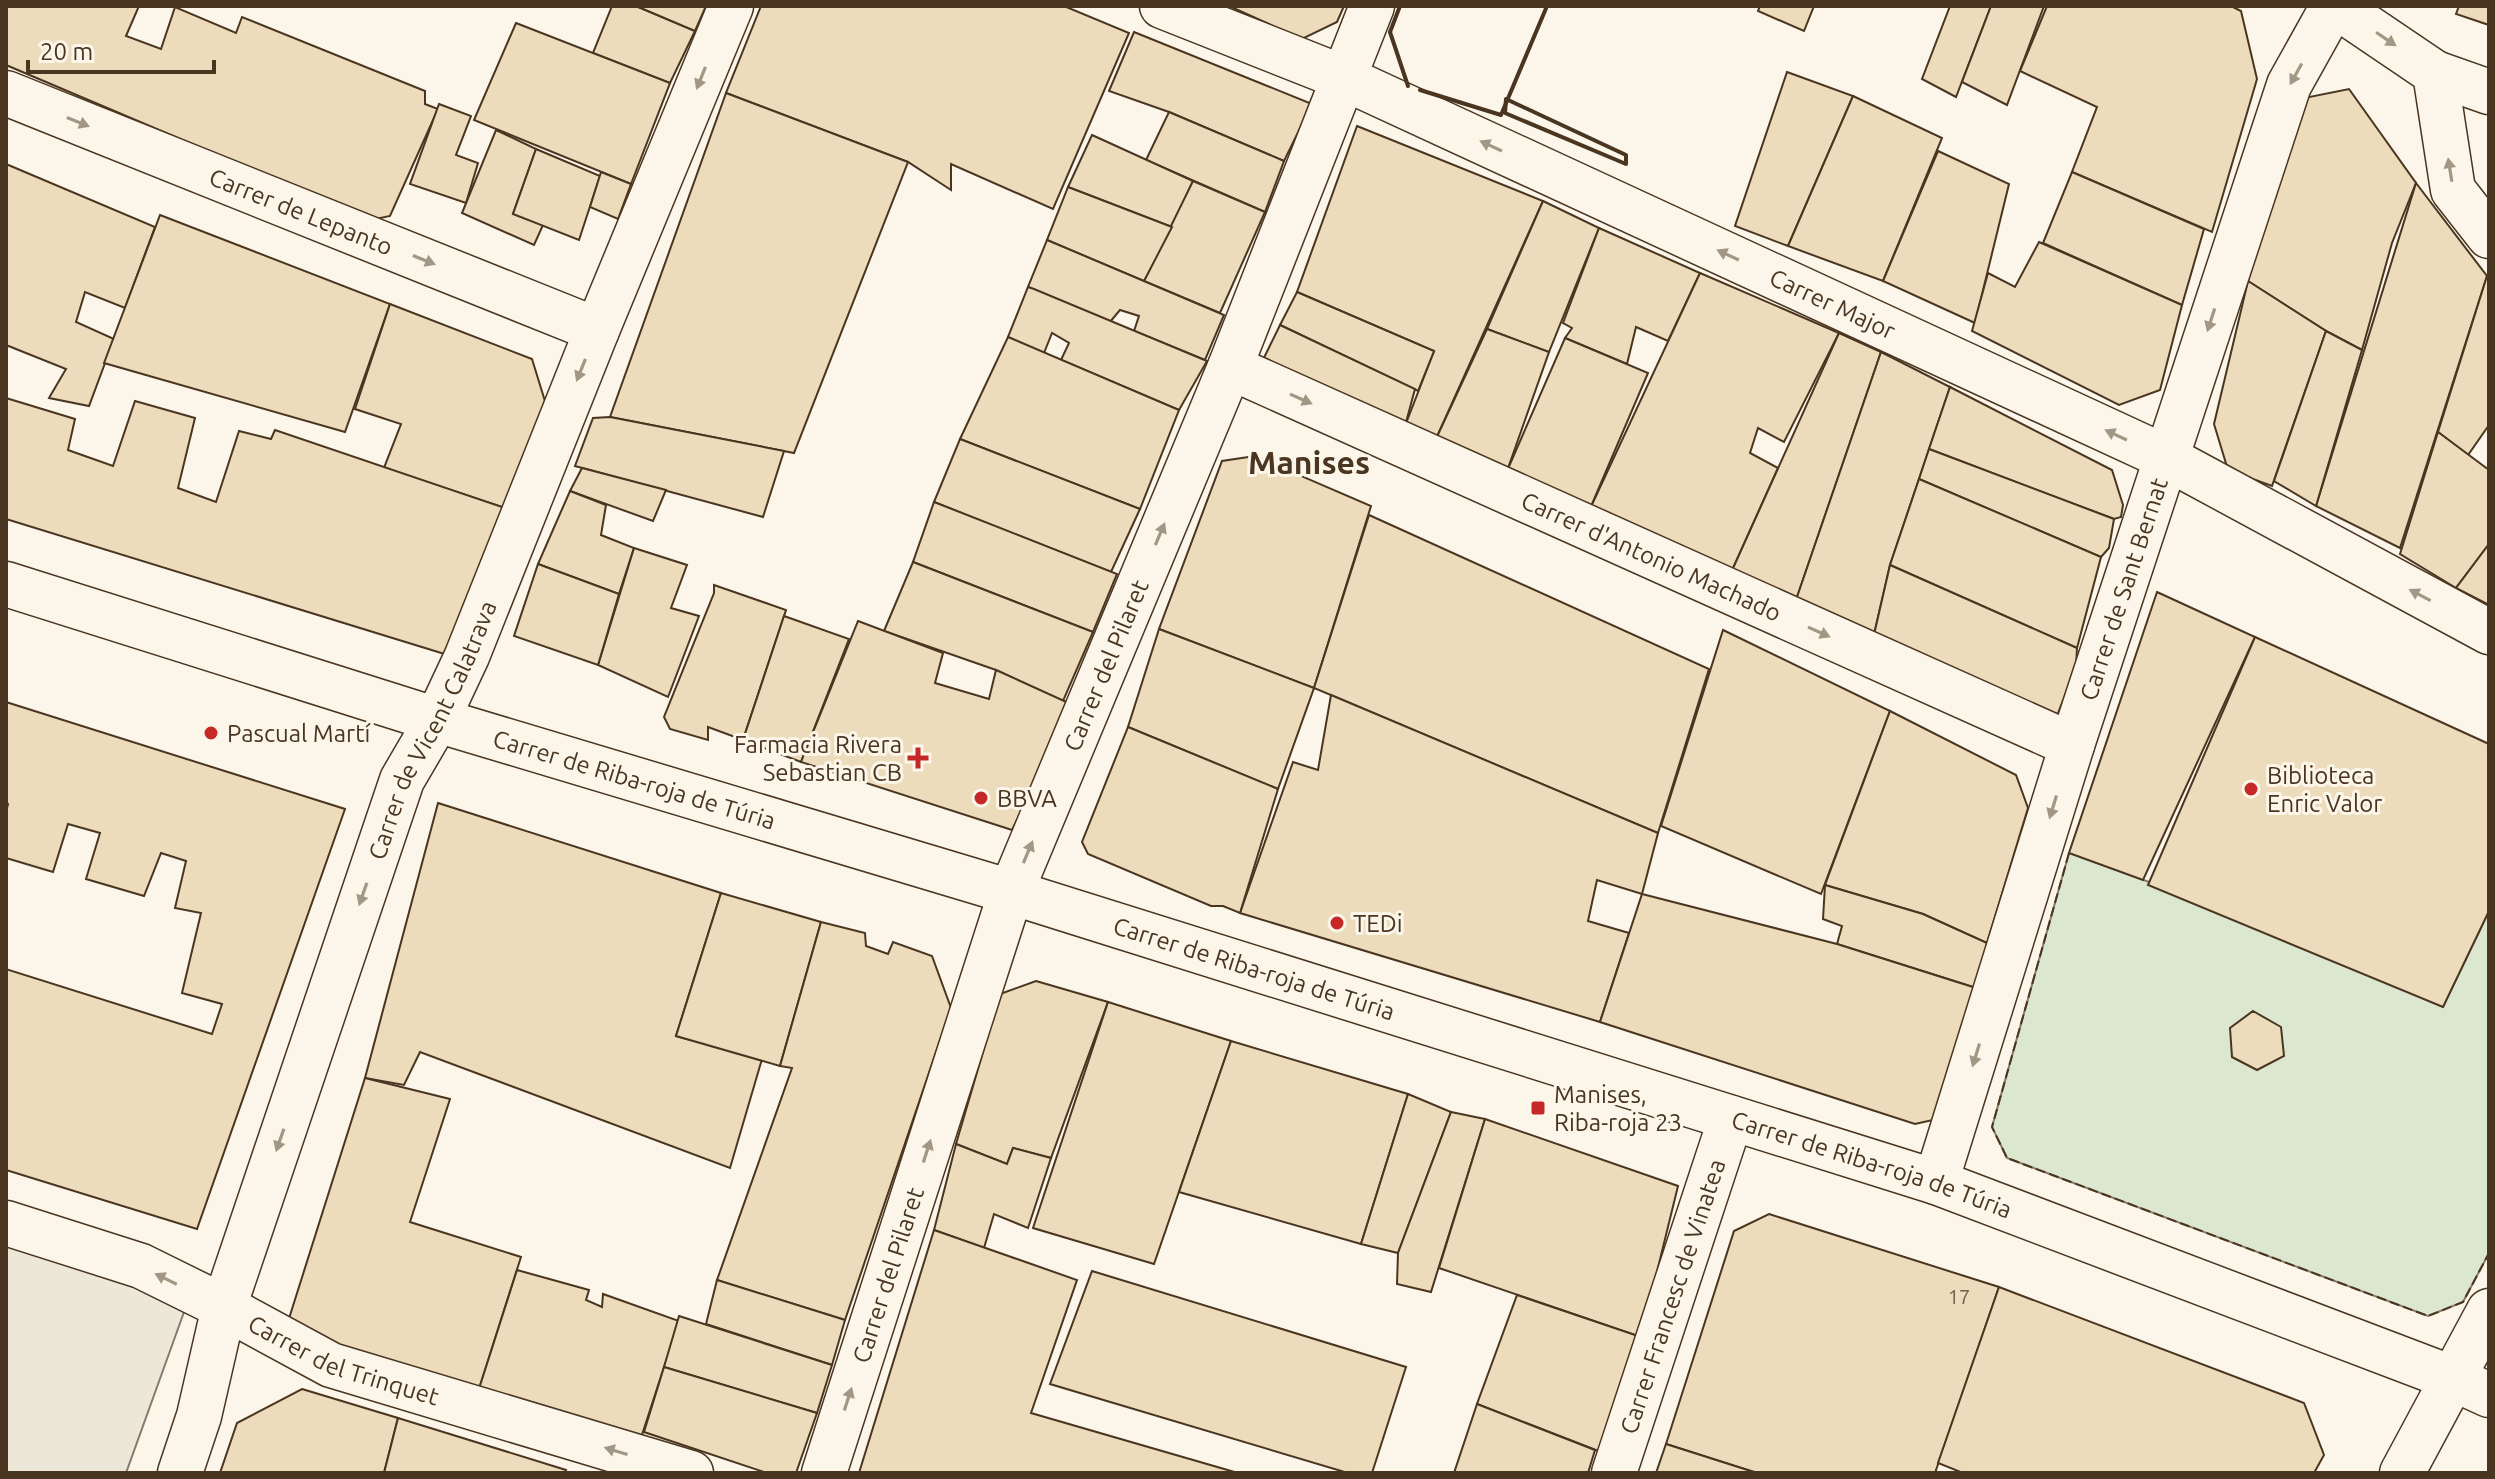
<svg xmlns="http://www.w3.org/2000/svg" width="2495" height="1479" viewBox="0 0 2495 1479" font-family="Ubuntu,sans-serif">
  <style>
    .green { fill: #dce7d0; stroke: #887966; stroke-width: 2 }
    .parking { fill: #ede7d9; stroke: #887966; stroke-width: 2 }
    .building { fill: #ecdcbc; stroke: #4a3520; stroke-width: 2 }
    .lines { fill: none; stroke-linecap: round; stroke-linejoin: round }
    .minor-casing { stroke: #4a3520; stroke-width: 47 }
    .tertiary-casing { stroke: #4a3520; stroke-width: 47 }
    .secondary-casing { stroke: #4a3520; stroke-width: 47 }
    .minor { stroke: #fbf6e9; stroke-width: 44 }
    .tertiary { stroke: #fbf6e9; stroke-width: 44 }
    .secondary { stroke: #fbf6e9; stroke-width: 44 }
    .fence { stroke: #4a3520; stroke-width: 2; stroke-dasharray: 10 4; stroke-linecap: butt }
    .wall { stroke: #4a3520; stroke-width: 4 }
    .oneway { fill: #a29684 }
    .poi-dot { fill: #c62828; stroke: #fbf6e9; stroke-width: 3 }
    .labels { text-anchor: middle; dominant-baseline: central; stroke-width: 6; stroke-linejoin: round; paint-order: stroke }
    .number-label { font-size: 20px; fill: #725f47 }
    .street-label { font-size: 24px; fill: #4a3520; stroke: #fbf6e9 }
    .poi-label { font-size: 24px; fill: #4a3520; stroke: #fbf6e9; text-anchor: start }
    .district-label { font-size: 32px; font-weight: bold; fill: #4a3520; stroke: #fbf6e9 }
  </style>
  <rect width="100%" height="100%" fill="#fbf6e9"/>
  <path class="green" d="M2069 853 2174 891 2443 1007 2489 911V1253L2463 1302 2428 1316 2007 1158 1992 1127Z"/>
  <path class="parking" d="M6 1241 188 1301 126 1473H6Z"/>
  <g class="building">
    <path d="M6 6H139L126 36 161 49 175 7 236 33 242 17 425 91V104L438 109 390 216 371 220 6 65Z"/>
    <path d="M612 6H636L695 31 670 83 593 53Z"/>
    <path d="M636 6H706L695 31Z"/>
    <path d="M761 6H1064L1129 33 1053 209 951 164V190L908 162 726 93Z"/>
    <path d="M1229 6H1344L1337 22 1302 39Z"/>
    <path d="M1760 6H1814L1804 31 1758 11Z"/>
    <path d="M1950 6H1991L1956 97 1922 79Z"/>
    <path d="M1991 6H2044L2007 105 1962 82Z"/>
    <path d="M2047 6H2231L2241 11 2257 79 2212 232 2072 172 2097 107 2020 71Z"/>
    <path d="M2459 6H2489V25L2456 14Z"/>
    <path d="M516 23 670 83 631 184 474 120Z"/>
    <path d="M1134 32 1312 104 1284 161 1169 112 1109 91Z"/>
    <path d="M1787 72 1853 96 1788 246 1735 226Z"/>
    <path d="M2349 89 2416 183 2392 243 2362 350 2326 331 2248 281 2304 98Z"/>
    <path d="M726 93 908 162 794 453 610 417Z"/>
    <path d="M1853 96 1942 138 1883 281 1788 246Z"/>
    <path d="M439 104 471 116 456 155 478 163 466 203 410 184Z"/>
    <path d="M1169 112 1284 161 1265 212 1146 160Z"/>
    <path d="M1357 126 1543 201 1435 441 1405 426 1434 351 1297 292Z"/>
    <path d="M496 130 536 149 513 214 543 225 534 245 462 213Z"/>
    <path d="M1092 135 1193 181 1172 227 1068 187Z"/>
    <path d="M536 149 600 176 579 240 513 214Z"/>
    <path d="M1938 151 2009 184 1975 323 1883 281Z"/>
    <path d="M6 164 155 227 125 308 85 292 76 322 114 339 89 406 49 398 66 369 6 345Z"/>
    <path d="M601 172 631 184 618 219 590 207Z"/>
    <path d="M2072 172 2204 229 2182 305 2043 243Z"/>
    <path d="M1193 181 1265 212 1220 313 1144 281Z"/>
    <path d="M2416 183 2487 276 2400 548 2316 506Z"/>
    <path d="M1068 187 1172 227 1144 281 1047 240Z"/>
    <path d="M1543 201 1599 228 1549 352 1487 329Z"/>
    <path d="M160 215 390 304 345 432 104 363Z"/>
    <path d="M1599 228 1700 273 1668 341 1636 327 1627 364 1565 338 1572 328 1563 323Z"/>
    <path d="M1047 240 1224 315 1205 360 1134 331 1139 316 1120 310 1110 322 1028 287Z"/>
    <path d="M2039 242 2182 305 2160 390 2119 405 1972 331 1988 273 2015 287Z"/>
    <path d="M1700 273 1839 333 1784 442 1758 428 1750 453 1778 468 1730 575 1589 511Z"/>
    <path d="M2487 276 2489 279V425L2468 455 2438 432Z"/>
    <path d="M2248 281 2326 331 2272 486 2228 470 2214 424Z"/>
    <path d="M1028 287 1034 289 1207 361 1179 410 1061 360 1069 343 1052 333 1044 353 1008 337Z"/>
    <path d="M1297 292 1434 351 1418 391 1280 325Z"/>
    <path d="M390 304 532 359 548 411 508 509 384 468 401 424 355 409Z"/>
    <path d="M1280 325 1415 389 1405 426 1260 366Z"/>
    <path d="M1487 329 1549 352 1507 471 1435 441Z"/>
    <path d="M2326 331 2362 350 2316 506 2274 481Z"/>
    <path d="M1839 333 1881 352 1796 600 1730 575Z"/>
    <path d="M1008 337 1179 410 1140 509 960 439Z"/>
    <path d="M1565 338 1648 373 1589 511 1507 471Z"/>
    <path d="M1881 352 1950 387 1890 565 1873 639 1796 600Z"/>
    <path d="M1950 387 2112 470 2123 505 2121 517 2114 519 1929 449Z"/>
    <path d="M6 398 75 419 68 450 113 466 135 401 195 418 178 488 216 502 239 431 271 439 275 430 508 509 451 656 6 519Z"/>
    <path d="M610 417 784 451 763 517 575 466 593 418Z"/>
    <path d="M2438 432 2489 470V544L2456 588 2400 554Z"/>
    <path d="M960 439 1140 509 1111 572 934 502Z"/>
    <path d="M1929 449 2114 519 2109 548 2101 557 1919 479Z"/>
    <path d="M1255 456 1371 506 1314 688 1159 629 1222 461Z"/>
    <path d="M582 468 666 490 653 521 570 491Z"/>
    <path d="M1919 479 2101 557 2077 648 1890 565Z"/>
    <path d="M570 491 606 505 601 535 634 548 619 594 538 564Z"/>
    <path d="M934 502 1117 574 1093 632 913 562Z"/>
    <path d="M1369 515 1709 669 1658 833 1314 688Z"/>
    <path d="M2489 544V605L2456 588Z"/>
    <path d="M634 548 687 565 671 608 699 616 668 697 598 665Z"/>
    <path d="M913 562 1093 632 1063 701 996 670 884 631Z"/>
    <path d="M538 564 619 594 598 665 514 636Z"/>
    <path d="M1890 565 2077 648 2076 668 2056 718 1873 639Z"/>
    <path d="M714 585 786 610 743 740 708 727V740L670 729 664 717 714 593Z"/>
    <path d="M2157 592 2255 637 2143 880 2069 853Z"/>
    <path d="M784 616 849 639 801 762 743 740Z"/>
    <path d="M858 621 943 653 935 683 989 699 996 670 1073 705 1012 830 801 762Z"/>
    <path d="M1159 629 1314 688 1278 789 1128 727Z"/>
    <path d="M1723 630 1890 711 1821 894 1661 826Z"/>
    <path d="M2255 637 2489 744V911L2443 1007 2148 885Z"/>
    <path d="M1331 695 1658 833 1642 894 1597 880 1588 921 1629 933 1600 1022 1240 913 1293 762 1318 770Z"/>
    <path d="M6 702 345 809 197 1229 6 1170V969L212 1034 222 1004 182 993 201 913 175 908 186 861 161 853 144 896 86 879 100 833 68 824 53 872 6 858V812L8 804 6 803Z"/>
    <path d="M1890 711 2016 775 2028 808 1987 943 1923 914 1825 885Z"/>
    <path d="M1128 727 1278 789 1240 913 1223 906H1211L1088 854 1082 842Z"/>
    <path d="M438 803 721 893 676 1036 762 1059 730 1168 420 1052 404 1085 365 1078Z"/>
    <path d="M1825 885 1923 914 1987 943 1976 988 1837 944 1842 926 1823 919Z"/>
    <path d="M721 893 821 922 780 1066 676 1036Z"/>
    <path d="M1642 894 1837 944 1976 988 1933 1120 1915 1124 1600 1022Z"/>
    <path d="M821 922 865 933 866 946 888 954 893 942 932 956 951 1008 845 1320 717 1280 792 1068 780 1066Z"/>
    <path d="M1036 981 1108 1002 1051 1158 1013 1148 1007 1164 956 1144 1000 994Z"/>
    <path d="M1108 1002 1231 1041 1154 1264 1033 1228Z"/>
    <path d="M2253 1011 2281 1027 2284 1056 2257 1070 2232 1057 2230 1028Z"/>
    <path d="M1231 1041 1408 1094 1361 1244 1179 1192Z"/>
    <path d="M365 1078 450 1099 410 1222 521 1257 478 1392 286 1328Z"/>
    <path d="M1408 1094 1451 1112 1398 1253 1361 1244Z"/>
    <path d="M1451 1112 1485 1119 1431 1292 1397 1284 1398 1253Z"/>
    <path d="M1485 1119 1678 1186 1641 1337 1439 1268Z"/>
    <path d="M956 1144 1007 1164 1013 1148 1051 1158 1028 1228 994 1214 984 1248 934 1230Z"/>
    <path d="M1769 1214 1999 1287 1935 1473H1757L1666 1444 1734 1231Z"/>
    <path d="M934 1230 1077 1280 1031 1413 1238 1473H859Z"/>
    <path d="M517 1270 589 1290 586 1300 602 1307 603 1294 679 1321 639 1444 478 1392Z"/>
    <path d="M1092 1271 1406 1367 1372 1473H1348L1050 1384Z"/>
    <path d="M717 1280 845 1320 832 1365 706 1324Z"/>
    <path d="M1999 1287 2304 1403 2324 1455 2314 1473H1963L1938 1463Z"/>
    <path d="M1517 1295 1641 1337 1601 1452 1477 1404Z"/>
    <path d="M679 1316 832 1365 817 1413 664 1367Z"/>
    <path d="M664 1367 817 1413 796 1473H767L644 1432Z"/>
    <path d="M302 1389 398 1418 384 1473H220L237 1423Z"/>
    <path d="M1477 1404 1595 1450 1588 1473H1454Z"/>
    <path d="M398 1418 566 1470 565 1473H384Z"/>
    <path d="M1666 1444 1757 1473H1656Z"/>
  </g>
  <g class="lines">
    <defs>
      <g id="minor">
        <path id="s1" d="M1162 6 1344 78 2165 457 2489 632"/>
        <path d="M2435 73 2489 92"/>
        <path id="s2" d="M6 93 597 330"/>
        <path id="s3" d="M1230 367 2072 745"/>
        <path id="s4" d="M1936 1182 2072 745 2289 85 2333 6"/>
        <path id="s5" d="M6 1223 141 1266 224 1307 331 1365 691 1473"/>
        <path id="s6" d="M180 1473 199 1416 224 1307 402 780 437 720 467 656 597 330 731 6"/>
        <path id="s7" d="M824 1473 1011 892 1230 367 1372 6"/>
        <path id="s8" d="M1614 1473 1731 1118"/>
        <path d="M2402 1473 2489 1311"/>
      </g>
      <path id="tertiary" d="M2336 6 2435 73 2453 190 2489 236"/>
      <g id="secondary">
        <path id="s9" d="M6 584 437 720 1011 892 1936 1182 2452 1378 2489 1395"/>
      </g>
    </defs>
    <use href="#minor" class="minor-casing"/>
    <use href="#tertiary" class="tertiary-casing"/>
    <use href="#secondary" class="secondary-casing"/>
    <use href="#minor" class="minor"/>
    <use href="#tertiary" class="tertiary"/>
    <use href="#secondary" class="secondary"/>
    <path class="fence" d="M2069 853 1992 1127 2007 1158 2428 1316 2463 1302 2489 1253"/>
    <g class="wall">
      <path d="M1400 6 1390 32 1408 86"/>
      <path d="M1420 90 1501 115 1547 6"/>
      <path d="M1506 99 1626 155V164L1505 113Z"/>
    </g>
  </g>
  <defs><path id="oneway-solid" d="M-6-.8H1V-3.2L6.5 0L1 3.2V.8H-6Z" transform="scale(2)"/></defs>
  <g class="oneway">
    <use href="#oneway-solid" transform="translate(2386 39) rotate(34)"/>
    <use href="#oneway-solid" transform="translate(2296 74) rotate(119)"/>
    <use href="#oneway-solid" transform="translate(701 78) rotate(112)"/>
    <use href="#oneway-solid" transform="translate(78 122) rotate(22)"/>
    <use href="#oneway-solid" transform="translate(1491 146) rotate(-155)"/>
    <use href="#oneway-solid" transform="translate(2450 170) rotate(-99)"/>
    <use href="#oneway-solid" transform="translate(1728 255) rotate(-155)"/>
    <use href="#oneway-solid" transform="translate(424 260) rotate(22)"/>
    <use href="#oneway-solid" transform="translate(2211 320) rotate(108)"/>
    <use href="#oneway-solid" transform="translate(581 370) rotate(112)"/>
    <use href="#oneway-solid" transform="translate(1301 399) rotate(24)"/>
    <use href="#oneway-solid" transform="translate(2116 435) rotate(-155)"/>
    <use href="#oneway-solid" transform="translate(1160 534) rotate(-67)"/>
    <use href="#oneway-solid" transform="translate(2420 595) rotate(-152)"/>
    <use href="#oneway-solid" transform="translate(1819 632) rotate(24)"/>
    <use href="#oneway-solid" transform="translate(2053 807) rotate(107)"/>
    <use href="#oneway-solid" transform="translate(1028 852) rotate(-67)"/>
    <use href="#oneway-solid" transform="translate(363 894) rotate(109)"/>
    <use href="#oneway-solid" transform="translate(1976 1055) rotate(107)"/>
    <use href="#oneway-solid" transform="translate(280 1140) rotate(109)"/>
    <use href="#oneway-solid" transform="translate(927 1151) rotate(-72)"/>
    <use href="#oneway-solid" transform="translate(166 1279) rotate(-154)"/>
    <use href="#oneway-solid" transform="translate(848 1399) rotate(-72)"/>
    <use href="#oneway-solid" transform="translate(616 1451) rotate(-163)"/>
  </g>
  <g class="poi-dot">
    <circle cx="211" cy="733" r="8"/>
    <path d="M914 746h8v8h8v8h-8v8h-8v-8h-8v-8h8z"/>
    <circle cx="2251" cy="789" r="8"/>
    <circle cx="981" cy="798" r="8"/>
    <circle cx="1337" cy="923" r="8"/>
    <rect x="1530" y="1100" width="16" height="16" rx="4"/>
  </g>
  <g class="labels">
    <g class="number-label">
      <text x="1959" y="1296">17</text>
    </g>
    <g class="street-label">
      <text stroke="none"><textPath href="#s2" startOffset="318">Carrer de Lepanto</textPath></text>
      <text stroke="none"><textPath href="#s1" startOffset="734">Carrer Major</textPath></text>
      <text stroke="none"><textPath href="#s3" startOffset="462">Carrer d'Antonio Machado</textPath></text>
      <text stroke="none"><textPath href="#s4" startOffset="622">Carrer de Sant Bernat</textPath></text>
      <text stroke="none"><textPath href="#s7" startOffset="856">Carrer del Pilaret</textPath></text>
      <text stroke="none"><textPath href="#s6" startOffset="786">Carrer de Vicent Calatrava</textPath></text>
      <text stroke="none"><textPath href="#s9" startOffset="658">Carrer de Riba-roja de Túria</textPath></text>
      <text stroke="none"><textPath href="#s9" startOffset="1306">Carrer de Riba-roja de Túria</textPath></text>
      <text stroke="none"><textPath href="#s9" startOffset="1954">Carrer de Riba-roja de Túria</textPath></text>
      <text stroke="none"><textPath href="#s7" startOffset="208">Carrer del Pilaret</textPath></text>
      <text stroke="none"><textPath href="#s8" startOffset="186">Carrer Francesc de Vinatea</textPath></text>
      <text stroke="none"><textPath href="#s5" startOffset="366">Carrer del Trinquet</textPath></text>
    </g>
    <g class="poi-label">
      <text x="227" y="733">Pascual Martí</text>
      <text x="902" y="744" text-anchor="end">Farmacia Rivera<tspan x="902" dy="28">Sebastian CB</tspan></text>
      <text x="2267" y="775">Biblioteca<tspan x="2267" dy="28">Enric Valor</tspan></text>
      <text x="997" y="798">BBVA</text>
      <text x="1353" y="923">TEDi</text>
      <text x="1554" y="1094">Manises,<tspan x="1554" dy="28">Riba-roja 23</tspan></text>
    </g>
    <g class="district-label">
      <text x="1309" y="462">Manises</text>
    </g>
  </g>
  <rect width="2495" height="1479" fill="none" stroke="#4a3520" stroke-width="16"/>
  <path d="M28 60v12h186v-12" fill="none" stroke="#4a3520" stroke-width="4"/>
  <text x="40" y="60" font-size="24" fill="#4a3520" stroke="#fbf6e9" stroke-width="6" paint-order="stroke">20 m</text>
</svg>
